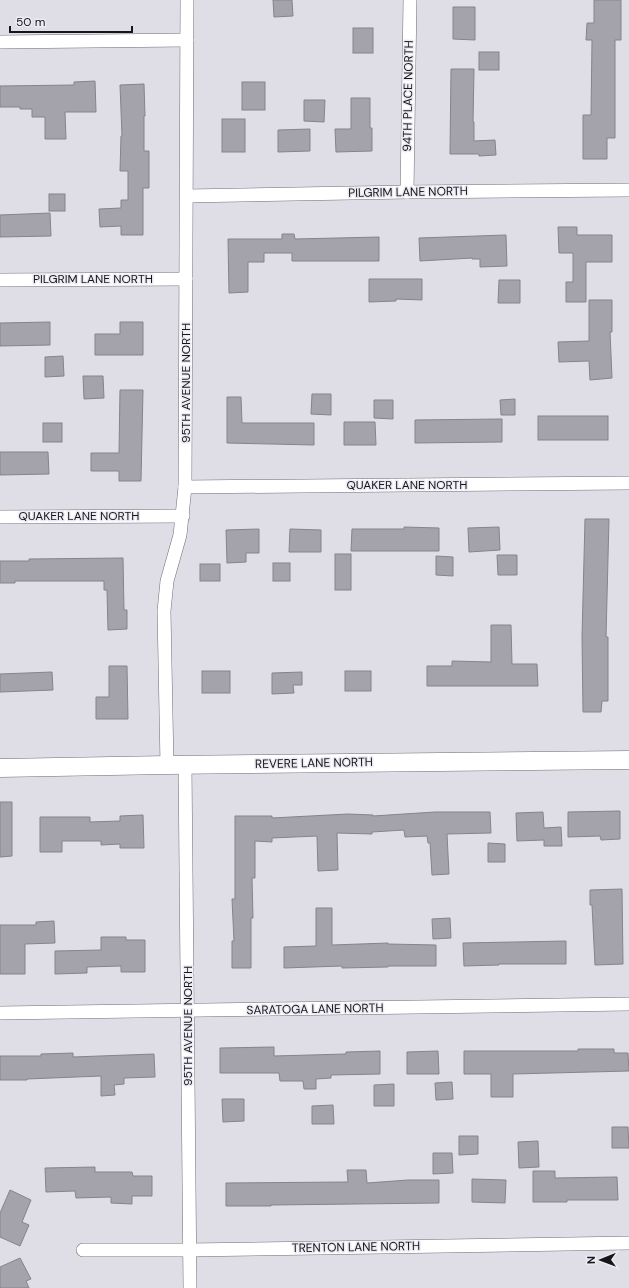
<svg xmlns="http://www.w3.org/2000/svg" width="629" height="1288" viewBox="0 0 629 1288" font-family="'DM Sans',sans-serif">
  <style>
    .building { fill: #a4a2aa; stroke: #85838b }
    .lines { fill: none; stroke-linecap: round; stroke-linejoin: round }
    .street-casing { stroke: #706e76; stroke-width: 14 }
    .secondary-casing { stroke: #706e76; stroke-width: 19 }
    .street { stroke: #fff; stroke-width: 13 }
    .secondary { stroke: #fff; stroke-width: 18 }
    .labels { text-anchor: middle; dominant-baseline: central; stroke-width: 3; stroke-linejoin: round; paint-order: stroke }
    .street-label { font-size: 12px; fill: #161518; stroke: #eceaf3 }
  </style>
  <rect width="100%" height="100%" fill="#dfdde5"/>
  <g class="building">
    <path d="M273 0H292L293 16 274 17Z"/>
    <path d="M594 0H621V40H615V138H607V159H583V115H591L592 40H586L587 23H594Z"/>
    <path d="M453 7H475V40L453 39Z"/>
    <rect x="353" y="28" width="20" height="25"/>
    <rect x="479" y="52" width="20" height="18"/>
    <path d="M451 69H474L473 122H474V141L495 140 496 155 479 156V154H450Z"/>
    <path d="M95 81 96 112H65L66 139H45V117H32V109H20V107H0V86L74 85V82Z"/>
    <rect x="242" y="82" width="23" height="28"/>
    <path d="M144 84 145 116H144V151H149V188H143V235H121V226L100 227 99 209 121 208V200H128V171H120L121 136H122L120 85Z"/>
    <path d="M351 98H370V128H372V151L336 152 335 129H351Z"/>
    <path d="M304 100H325L324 122 304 121Z"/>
    <rect x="222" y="119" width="23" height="33"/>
    <path d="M310 129V151L278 152V130Z"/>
    <rect x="49" y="194" width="16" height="17"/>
    <path d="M50 213 51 236 0 237V215Z"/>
    <path d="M558 227H577V235H612V262H586V302H566V282H573V253H559Z"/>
    <path d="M282 234H294L295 239 379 237V261H292V253H264V262H248V292L229 293 228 239H282Z"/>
    <path d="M506 235 507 266 480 267V259H472V258L420 261 419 238Z"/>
    <path d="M369 279H422V300L396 299V301L369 302Z"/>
    <path d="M499 280H520V303H498Z"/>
    <path d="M589 300H612V332H610L612 378 590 380 589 361 559 362 558 342 589 341Z"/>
    <path d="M50 322V345L0 346V323Z"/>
    <path d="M120 322H143V355H95V334H120Z"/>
    <path d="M63 356 64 376 45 377V357Z"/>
    <path d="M83 376H103L104 398 84 399Z"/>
    <path d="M120 390H143L141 481H119V471H91V453H119Z"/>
    <path d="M312 394H331V415L311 414Z"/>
    <path d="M227 397H241L242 423H314V445L227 443Z"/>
    <path d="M515 399V415H501L500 400Z"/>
    <path d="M374 400H393V419L374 418Z"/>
    <rect x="538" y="416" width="70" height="24"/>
    <path d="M502 419V442L415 443V420Z"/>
    <path d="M344 422H375L376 445H344Z"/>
    <rect x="43" y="423" width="19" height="19"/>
    <path d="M0 452H48L49 474 0 475Z"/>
    <path d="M585 519H609L606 637H608V701H602L601 712H583L582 637Z"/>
    <path d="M404 527 439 528V551H351L352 529H404Z"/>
    <path d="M499 527 500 550 469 552 468 528Z"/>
    <path d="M259 529V553H246V562L227 563 226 530Z"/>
    <path d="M290 529 321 530V552H289Z"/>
    <rect x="335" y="554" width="16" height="36"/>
    <path d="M497 555H517V575H498Z"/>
    <path d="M436 556 453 557V576L436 575Z"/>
    <path d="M123 558 124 610H127V629L108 630 107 590H104V581H15V583H0V561H29V559Z"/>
    <rect x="273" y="563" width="17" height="18"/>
    <rect x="200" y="564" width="20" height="17"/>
    <path d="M491 625H511L512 664H537L538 686H427V666H452V661L491 662Z"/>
    <path d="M109 666H127L128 719H96V697H109Z"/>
    <rect x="202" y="671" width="28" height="22"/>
    <rect x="345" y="671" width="26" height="20"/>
    <path d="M52 672 53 690 0 692V674Z"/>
    <path d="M302 672V685H293L294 693 272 694V673Z"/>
    <path d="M0 802H12V856L0 857Z"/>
    <path d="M620 811V839L601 840 600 836 568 837V812Z"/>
    <path d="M435 812H490L491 833 447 834 449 874 432 875 430 843H428L427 836 405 837 404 830 372 832V834L337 833 338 870 318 871 317 836 272 838V842L255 841V878H252L253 918H251V968H232V941H234L232 899H235V816H272V818L348 814 373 815V816Z"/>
    <path d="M543 812 544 828 561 827 562 846H544V840L517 841 516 813Z"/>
    <path d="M143 815 144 848H120V844L101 845V841H62V852H40V817H90V822L120 821V816Z"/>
    <path d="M488 843 505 844V862H488Z"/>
    <path d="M622 889 623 964 595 965 592 905H590V890Z"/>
    <path d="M316 908H332V945L388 943V944L436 945V966H388V967L342 968V966L284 968V947L316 946Z"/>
    <path d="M450 918 451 938 433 939 432 919Z"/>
    <path d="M54 921 55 943 25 944V974H0V925H36V922Z"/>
    <path d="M101 937H126V940H145V972H121V966L87 967V973L55 974V951L101 950Z"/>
    <path d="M566 941V964H499V965L464 966 463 943Z"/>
    <path d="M274 1047V1056L346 1054V1052L380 1051V1074L331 1075V1078L316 1079V1089H304L303 1081H280L279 1073H220V1048Z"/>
    <path d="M578 1049H614V1053H628L629 1071 513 1074V1097H491V1074H464V1051H578Z"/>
    <path d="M438 1051 439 1074H407V1052Z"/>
    <path d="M73 1053V1057L154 1054 155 1077 124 1078V1084L114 1085 115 1095 101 1096V1076L27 1079V1080H0V1056H41V1054Z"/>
    <path d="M452 1082 453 1099 436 1100 435 1083Z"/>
    <path d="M394 1084V1106H374V1085Z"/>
    <path d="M222 1099H244V1121L223 1122Z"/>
    <path d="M333 1105 334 1124H312V1106Z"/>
    <path d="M612 1127H628L629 1148H612Z"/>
    <path d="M459 1136H478V1154L459 1155Z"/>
    <path d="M538 1141 539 1167 519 1168 518 1142Z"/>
    <path d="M433 1153H452L453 1173 433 1174Z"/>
    <path d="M95 1167V1172H132L133 1176H152V1196H132V1204L111 1203V1197L76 1198 75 1191 46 1192 45 1168Z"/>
    <path d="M347 1170H366L367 1183 408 1180H439V1203L271 1205V1206H226V1183L348 1182Z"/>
    <path d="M533 1171H555V1178L617 1177 618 1200H567V1202H533Z"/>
    <path d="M472 1179 506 1180 505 1203 472 1202Z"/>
    <path d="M10 1190 31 1200 22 1222 29 1225 20 1246 0 1237V1213Z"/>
    <path d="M20 1258 31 1279 26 1281 29 1288H0V1267Z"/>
  </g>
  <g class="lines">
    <defs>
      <g id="street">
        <path d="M0 42 187 40"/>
        <path d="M407 192 410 0"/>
        <path d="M187 196 407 192 629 190"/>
        <path d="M0 280 186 279"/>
        <path d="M185 487 629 483"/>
        <path d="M0 517 183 516"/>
        <path d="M167 765 164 611 167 581 180 535 185 487 187 0"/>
        <path d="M185 765 190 1288"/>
        <path d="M0 1013 629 1004"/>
        <path d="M83 1250H189L629 1243"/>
      </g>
      <path id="secondary" d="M0 768 167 765 629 760"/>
    </defs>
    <use href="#street" class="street-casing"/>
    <use href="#secondary" class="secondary-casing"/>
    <use href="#street" class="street"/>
    <use href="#secondary" class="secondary"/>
  </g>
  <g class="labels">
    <g class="street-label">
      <text transform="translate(408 96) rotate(-89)">94TH PLACE NORTH</text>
      <text transform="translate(408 192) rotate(-1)">PILGRIM LANE NORTH</text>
      <text x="93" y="279">PILGRIM LANE NORTH</text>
      <text transform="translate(186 383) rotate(-90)">95TH AVENUE NORTH</text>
      <text x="407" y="485">QUAKER LANE NORTH</text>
      <text x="79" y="516">QUAKER LANE NORTH</text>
      <text transform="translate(314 763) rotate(-1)">REVERE LANE NORTH</text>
      <text transform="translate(315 1009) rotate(-1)">SARATOGA LANE NORTH</text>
      <text transform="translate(188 1026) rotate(-90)">95TH AVENUE NORTH</text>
      <text transform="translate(356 1247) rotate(-1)">TRENTON LANE NORTH</text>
    </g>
  </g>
  <g transform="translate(601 1260) rotate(269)" stroke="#eceaf3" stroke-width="3" paint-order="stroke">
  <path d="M0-3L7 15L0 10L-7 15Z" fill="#161518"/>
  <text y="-6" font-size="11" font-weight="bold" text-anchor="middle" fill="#161518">N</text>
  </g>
  <path d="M10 26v6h122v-6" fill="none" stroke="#161518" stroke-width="2"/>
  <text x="16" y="26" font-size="12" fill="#161518" stroke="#eceaf3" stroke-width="3" paint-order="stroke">50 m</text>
</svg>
